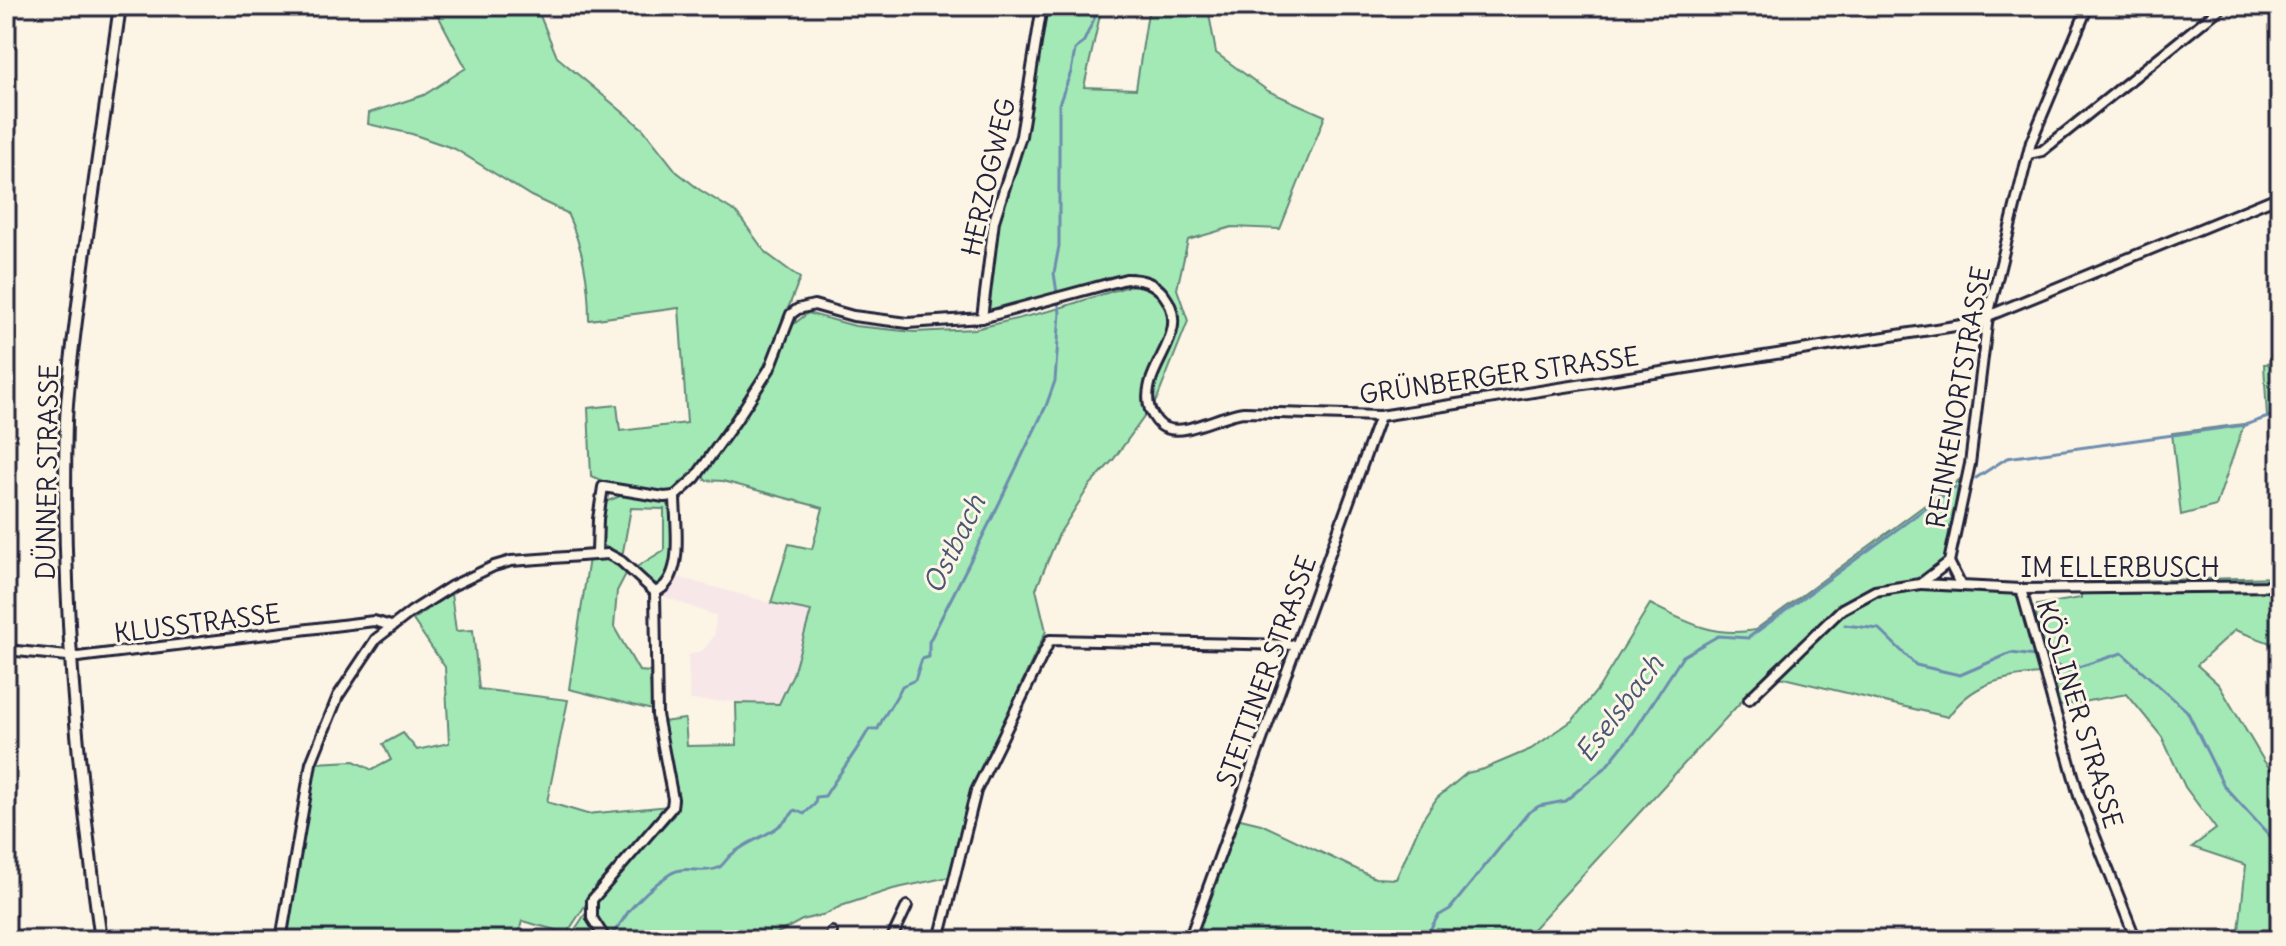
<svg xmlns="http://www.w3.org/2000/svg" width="2286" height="946" viewBox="0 0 2286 946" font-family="Delius,sans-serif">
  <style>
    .built { fill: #f8e7e8 }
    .green { fill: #a3e9b5; stroke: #628678; stroke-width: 2 }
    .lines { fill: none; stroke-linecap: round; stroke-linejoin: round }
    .stream { stroke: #6d8caf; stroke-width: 3 }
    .minor-casing { stroke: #22223b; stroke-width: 14 }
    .tertiary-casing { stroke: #22223b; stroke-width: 16 }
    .minor { stroke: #fcf5e5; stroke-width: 8 }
    .tertiary { stroke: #fcf5e5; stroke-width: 10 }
    .labels { text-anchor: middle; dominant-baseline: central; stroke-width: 6; stroke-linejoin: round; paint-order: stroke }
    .street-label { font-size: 26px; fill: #22223b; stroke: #fcf5e5 }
    .water-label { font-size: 28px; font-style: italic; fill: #485775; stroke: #fcf5e5 }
  </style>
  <rect width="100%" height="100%" fill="#fcf5e5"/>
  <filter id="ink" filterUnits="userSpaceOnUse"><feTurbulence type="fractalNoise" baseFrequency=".0125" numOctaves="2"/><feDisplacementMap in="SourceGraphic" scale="16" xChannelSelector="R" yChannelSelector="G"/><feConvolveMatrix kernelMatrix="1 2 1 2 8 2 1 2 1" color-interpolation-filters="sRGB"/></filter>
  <g filter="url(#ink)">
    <path class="built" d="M674 576 771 603 812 611 793 674 779 704 690 700 688 655 703 650 714 636 716 616 663 596Z"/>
    <g class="green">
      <path d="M433 6H536L557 57 643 129 677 172 700 190 737 213 766 253 800 278 764 369 684 485 663 494 603 481 591 476 588 408 617 405 620 431 687 423 679 308 589 320C589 281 583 248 567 213L531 196 455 149 412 134 368 124 369 113 424 95 466 68Z"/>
      <path d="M1039 6H1102L1084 87 1136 89 1149 6H1214L1209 14 1216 53 1268 91 1325 116 1280 229 1232 227 1188 240 1177 289 1188 321 1157 399 1113 460 1090 485 1059 534 1036 589 1046 631 972 790 949 877 893 889 841 906 826 914 802 920 765 940H569C594 893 638 854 674 815L677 803 662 722 685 719 687 746 737 745 736 703 779 704 793 674 811 611 771 603 789 544 812 549 823 508 723 481 705 480 702 473 763 388 790 327 808 313 855 326 914 332 975 329 1053 310 1132 285V273L1113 276 1049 297 990 312 978 306 991 211 1018 135Z"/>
      <path d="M2280 363V413L2267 417 2264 364Z"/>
      <path d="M2244 424 2216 506 2181 515 2172 433Z"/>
      <path d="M1959 480 1946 559 1918 580 1874 589 1840 605 1769 671 1523 940H1196L1219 877 1213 874 1232 817 1261 824 1375 878 1396 879 1422 820 1437 798 1467 773 1484 769 1531 749 1573 720 1598 689 1650 604C1686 622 1715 638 1755 630Z"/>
      <path d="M623 495 665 502 672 509 674 553 663 581 656 584 635 568 664 550V509L631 508 622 557 603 545 601 540 605 502Z"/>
      <path d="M589 558 610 560 627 572 617 591 614 627 639 671 650 672 652 710 569 689Z"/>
      <path d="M2280 577V653L2268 642 2235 630 2197 665 2219 685 2264 761 2280 782V938L2275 940H2238L2246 865 2192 847 2216 829 2185 787 2162 737 2127 694 2048 708 2040 674C2001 677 1971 684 1948 717L1775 676C1797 655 1819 630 1843 612 1892 576 1962 589 2019 592L2035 646 2037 605 2081 598V582Z"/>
      <path d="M451 593 456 631 473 630 479 689 568 700 547 802 587 814 670 806 590 898 567 933 522 921 517 940 285 938 315 763 354 761 372 770 391 760 383 744 403 733 417 750 449 743 445 667 413 620Z"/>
    </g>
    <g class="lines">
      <g class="stream">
        <path d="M1976 478 2007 458 2245 425 2280 413"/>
        <path d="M1845 625 1879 629 1916 665 1960 675 2011 653 2035 656 2053 663 2066 671 2122 653 2187 711 2224 786 2280 847"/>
        <path d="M606 939C619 929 620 923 629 911 641 896 655 884 670 874 686 864 702 875 718 868 723 866 726 859 731 855 754 836 774 837 795 810L804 814 815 804 816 797 825 796C839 773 856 753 869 729H878C884 713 895 702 902 686L915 680 922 659 929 657V642L994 514 1046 406 1055 381 1060 313 1054 273 1059 246V104L1071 72 1075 50 1084 41 1100 6"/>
        <path d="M1424 940 1438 916 1450 909 1528 813 1539 806 1565 801 1605 768 1633 733 1683 656 1718 636 1748 638 1955 487"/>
      </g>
      <defs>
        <g id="minor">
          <path d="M2028 154 2042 151 2223 6"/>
          <path d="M1988 316 2280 196"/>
          <path d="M982 318 1126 279C1141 279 1154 282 1164 295 1195 336 1137 368 1150 410 1153 417 1159 426 1166 428 1186 436 1222 414 1244 412L1380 416 1987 321"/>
          <path d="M597 553 598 519 603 487 664 497 675 496"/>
          <path d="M1949 562 1960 584"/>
          <path d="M1921 584 2021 589 2280 586"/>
          <path d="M2021 589 2079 796 2136 940"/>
          <path d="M655 592C686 580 675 523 675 496L695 478 735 422 770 368 791 314 798 309 814 305 853 316 908 323 982 318 994 221 1021 136 1042 6"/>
          <path d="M6 650 78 657 374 621 391 626"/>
          <path d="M1749 699 1842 609 1875 591 1920 584 1949 562 1970 464 1988 316 2031 142 2088 6"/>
          <path d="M281 940 311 763 338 696 376 639 411 612 452 586 494 566 511 561 608 554 621 561 655 592"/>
          <path d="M606 940 592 918V900L672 807 673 799 657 715 655 592"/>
          <path d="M829 940 832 932"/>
          <path d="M891 940 907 906"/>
          <path d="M939 940 976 791 1050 640 1296 645"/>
          <path d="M1189 940 1380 416"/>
        </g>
        <path id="tertiary" d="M101 940C77 767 61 595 66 421 68 376 75 332 80 288 92 194 107 100 120 6"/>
      </defs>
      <use href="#minor" class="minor-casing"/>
      <use href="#tertiary" class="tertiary-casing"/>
      <use href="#minor" class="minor"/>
      <use href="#tertiary" class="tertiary"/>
    </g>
  </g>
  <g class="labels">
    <g class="street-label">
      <text transform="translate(988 177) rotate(-77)">HERZOGWEG</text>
      <text transform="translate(1499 375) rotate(-8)">GRÜNBERGER STRASSE</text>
      <text transform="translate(1958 397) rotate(-80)">REINKENORTSTRASSE</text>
      <text transform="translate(47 472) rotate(-89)">DÜNNER STRASSE</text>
      <text x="2120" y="567">IM ELLERBUSCH</text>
      <text transform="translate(197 623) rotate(-7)">KLUSSTRASSE</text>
      <text transform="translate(1266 671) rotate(-70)">STETTINER STRASSE</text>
      <text transform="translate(2080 714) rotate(73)">KÖSLINER STRASSE</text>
    </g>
    <g class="water-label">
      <text transform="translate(954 544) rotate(-64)">Ostbach</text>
      <text transform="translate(1619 708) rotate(-53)">Eselsbach</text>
    </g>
  </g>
  <rect width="2286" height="946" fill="none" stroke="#fcf5e5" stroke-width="32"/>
  <rect x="16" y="16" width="2254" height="914" fill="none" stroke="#22223b" stroke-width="3" filter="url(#ink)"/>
</svg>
